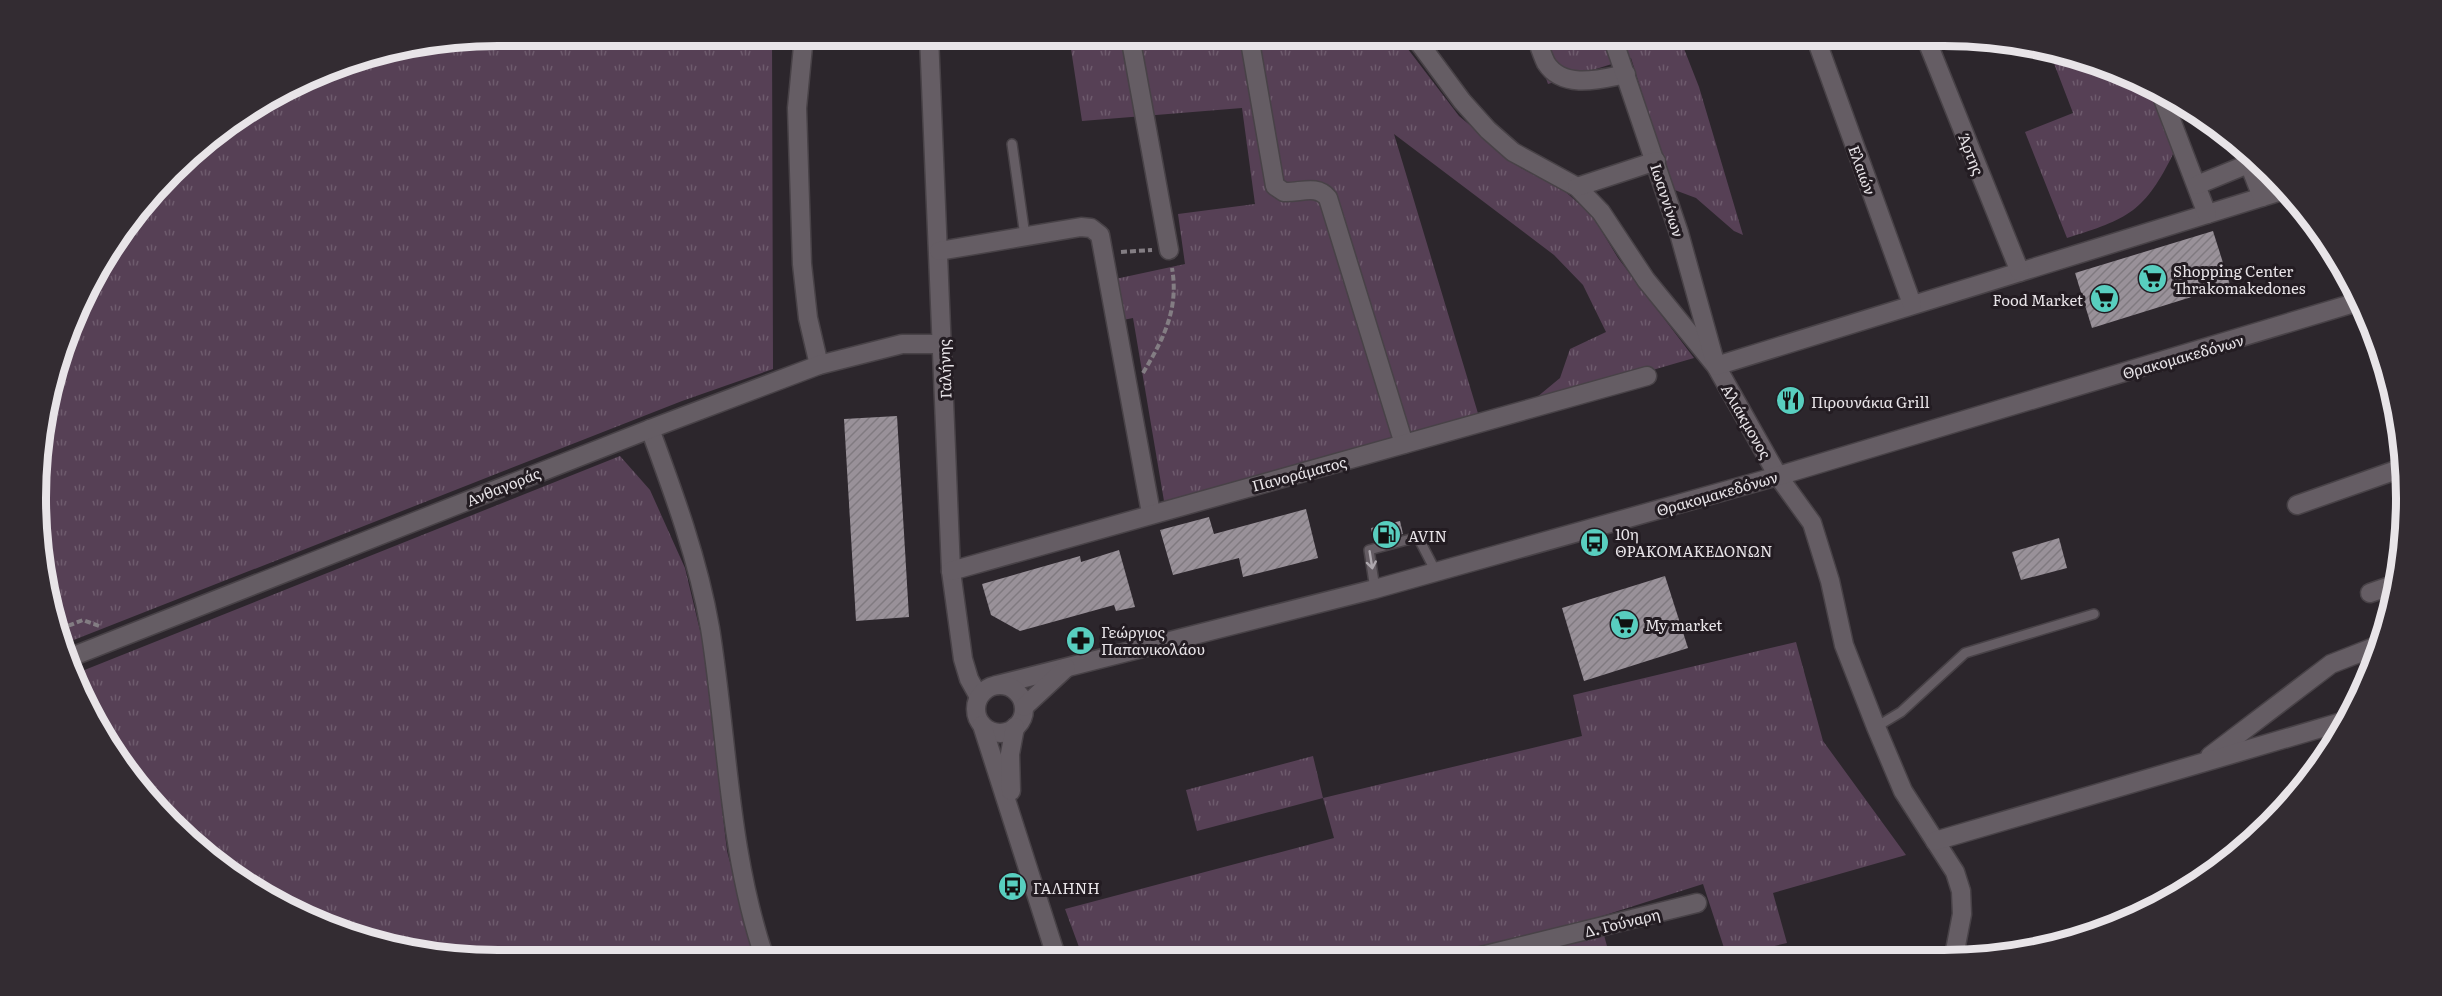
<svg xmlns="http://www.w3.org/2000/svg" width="2442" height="996" viewBox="0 0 2442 996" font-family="Literata,serif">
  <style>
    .grass { fill: url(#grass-tufts) }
    .building { fill: url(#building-hatch) }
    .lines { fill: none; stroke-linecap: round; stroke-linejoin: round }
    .lane-casing { stroke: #484247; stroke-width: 12 }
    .street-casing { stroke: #484247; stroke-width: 21 }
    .secondary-casing { stroke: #484247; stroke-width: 21 }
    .path { stroke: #837d83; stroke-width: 4; stroke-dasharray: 6 3; stroke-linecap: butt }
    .lane { stroke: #655d64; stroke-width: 9 }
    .street { stroke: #655d64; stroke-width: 18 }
    .secondary { stroke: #655d64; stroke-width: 18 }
    .oneway { stroke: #ada7ad }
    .labels { text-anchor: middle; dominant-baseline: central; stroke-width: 6; stroke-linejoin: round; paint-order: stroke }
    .street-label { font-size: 15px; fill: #e8e4e8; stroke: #231c22 }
    .poi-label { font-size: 15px; fill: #e8e4e8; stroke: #231c22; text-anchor: start }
    .rim { fill: none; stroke: #e8e4e8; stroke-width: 8 }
  </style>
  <defs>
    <pattern id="grass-tufts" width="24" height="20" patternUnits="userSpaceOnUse" patternTransform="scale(1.5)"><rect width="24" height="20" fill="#564055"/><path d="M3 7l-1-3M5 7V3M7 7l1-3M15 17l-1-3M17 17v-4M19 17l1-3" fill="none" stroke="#6e5b6d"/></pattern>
    <pattern id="building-hatch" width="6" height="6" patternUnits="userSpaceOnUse" patternTransform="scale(1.5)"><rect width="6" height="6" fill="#999199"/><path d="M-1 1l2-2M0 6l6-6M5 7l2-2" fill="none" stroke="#807a80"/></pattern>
  </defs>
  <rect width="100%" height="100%" fill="#2c262c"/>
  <g class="grass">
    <path d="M498 36H772L773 369 682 401 66 643 45 588 40 437 60 350 98 267 194 150 267 98 349 61Z"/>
    <path d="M1069 36H1398L1459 116 1521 168 1561 188 1592 215 1618 258 1694 358 1525 407 1560 378 1570 349 1606 332 1583 285 1554 255 1394 134 1480 420 1164 501 1133 318 1113 322 1106 281 1185 264 1178 214 1255 204 1242 108 1082 121Z"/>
    <path d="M1531 36H1679L1699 87 1743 235 1734 231 1696 198 1672 189 1631 58 1548 84Z"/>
    <path d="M2050 53 2092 60 2148 86 2174 152C2145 212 2128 219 2067 238L2025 132 2073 113Z"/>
    <path d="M620 456 650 490 685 568 703 643 727 851 756 959 498 960 350 936 216 864 150 802 98 729 77 673Z"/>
    <path d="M1796 642 1823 741 1906 855 1773 893 1787 943 1727 957 1703 884 1599 917 1610 957H1509L1505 945 1463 957 1083 958 1065 909 1334 838 1323 798 1197 831 1186 790 1313 756 1323 798 1582 736 1573 695Z"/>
  </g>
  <g class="building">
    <path d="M2213 231 2230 285 2092 328 2075 273Z"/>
    <path d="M897 416 909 617 856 621 844 419Z"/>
    <path d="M1306 509 1318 558 1243 577 1239 558 1173 575 1160 530 1209 517 1214 534Z"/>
    <path d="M1400 521 1403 534 1374 542 1371 528Z"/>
    <path d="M2059 538 2067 568 2021 580 2012 552Z"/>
    <path d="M1119 550 1135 607 1116 611 1114 605 1020 631 991 615 982 584 1080 556 1081 562Z"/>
    <path d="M1665 576 1688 648 1584 681 1562 608Z"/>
  </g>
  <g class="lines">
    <defs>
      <g id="lane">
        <path d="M1012 144 1025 236"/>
        <path d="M1375 589 1369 550 1418 537 1436 572"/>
        <path d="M1876 727 1901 712 1965 653 2094 614"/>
      </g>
      <g id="street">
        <path d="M804 36 797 108 802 264 808 318 819 365"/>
        <path d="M929 36 951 571 963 659 969 679 979 697"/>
        <path d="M1130 36 1169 250"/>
        <path d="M1249 36 1275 186 1284 192C1300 193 1317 184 1328 198L1404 444"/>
        <path d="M1414 36 1462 101 1488 130 1513 152 1577 187 1601 212 1646 280 1716 366 1778 476 1812 523 1830 581 1844 645 1876 727 1903 791 1955 872 1961 891 1962 914 1954 956"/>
        <path d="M1536 36C1539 45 1542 55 1546 63 1563 90 1601 79 1626 74"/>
        <path d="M1612 36 1679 233 1716 366 2285 190"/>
        <path d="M1815 36 1912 304"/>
        <path d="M1925 36 2020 272"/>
        <path d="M2160 91 2207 214"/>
        <path d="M2242 146 2262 197"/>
        <path d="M2197 185 2258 160"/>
        <path d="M1577 187 1656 161"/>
        <path d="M939 251 1081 227 1091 228 1100 235 1151 513"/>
        <path d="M650 429C674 494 698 559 710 628 728 740 728 851 765 959"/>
        <path d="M2297 505 2405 467"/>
        <path d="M951 571 1647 376"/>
        <path d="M2370 593 2396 584"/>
        <path d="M71 657 650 429 819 365 902 344H943"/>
        <path d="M2210 756 2331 664 2382 644"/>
        <path d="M1935 841 2345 721"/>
        <path d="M1477 957 1697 903"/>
      </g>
      <g id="secondary">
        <path d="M997 685 1375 589 1778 476 2361 301"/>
        <circle cx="1000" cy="709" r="24"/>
        <path d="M1024 707 1066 668"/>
        <path d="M982 725 1057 959"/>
        <path d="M1011 791 1010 754 1015 727"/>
      </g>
    </defs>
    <use href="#lane" class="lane-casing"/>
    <use href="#street" class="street-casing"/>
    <use href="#secondary" class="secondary-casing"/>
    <g class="path">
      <path d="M1121 252 1152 250"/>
      <path d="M1143 373C1164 338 1179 309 1172 268"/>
      <path d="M60 629 83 620 99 626"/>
    </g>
    <use href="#lane" class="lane"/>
    <use href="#street" class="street"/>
    <use href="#secondary" class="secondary"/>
  </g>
  <defs><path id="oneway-shaft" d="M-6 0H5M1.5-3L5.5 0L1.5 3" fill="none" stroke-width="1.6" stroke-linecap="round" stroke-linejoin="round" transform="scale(1.5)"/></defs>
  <use class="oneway" href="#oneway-shaft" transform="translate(1371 560) rotate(81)"/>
  <defs>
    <symbol id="supermarket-disc" viewBox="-11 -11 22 22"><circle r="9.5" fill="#58cebf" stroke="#231c22"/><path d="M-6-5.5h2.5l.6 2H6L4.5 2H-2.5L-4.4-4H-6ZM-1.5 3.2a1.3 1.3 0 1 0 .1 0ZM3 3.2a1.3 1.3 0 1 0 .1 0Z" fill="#111"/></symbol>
    <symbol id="restaurant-disc" viewBox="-11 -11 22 22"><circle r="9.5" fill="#58cebf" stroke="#231c22"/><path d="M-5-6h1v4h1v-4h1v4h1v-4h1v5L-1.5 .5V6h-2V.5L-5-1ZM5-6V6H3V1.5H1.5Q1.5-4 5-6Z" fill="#111"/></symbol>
    <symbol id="fuel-disc" viewBox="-11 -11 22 22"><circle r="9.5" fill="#58cebf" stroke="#231c22"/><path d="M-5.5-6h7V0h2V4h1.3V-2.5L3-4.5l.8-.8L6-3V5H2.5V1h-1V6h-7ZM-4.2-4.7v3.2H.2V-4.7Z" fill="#111"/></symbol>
    <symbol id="bus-disc" viewBox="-11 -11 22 22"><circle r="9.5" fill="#58cebf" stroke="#231c22"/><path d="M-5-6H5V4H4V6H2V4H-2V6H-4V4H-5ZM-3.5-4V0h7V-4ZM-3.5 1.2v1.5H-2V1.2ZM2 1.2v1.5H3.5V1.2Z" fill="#111"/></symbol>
    <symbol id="pharmacy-disc" viewBox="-11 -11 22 22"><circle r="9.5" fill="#58cebf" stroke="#231c22"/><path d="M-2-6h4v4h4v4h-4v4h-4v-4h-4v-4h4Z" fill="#111"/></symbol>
  </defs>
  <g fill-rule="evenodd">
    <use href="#supermarket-disc" x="2136" y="262" width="33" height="33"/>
    <use href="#supermarket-disc" x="2088" y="282" width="33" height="33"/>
    <use href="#restaurant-disc" x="1774" y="384" width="33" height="33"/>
    <use href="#fuel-disc" x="1370" y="518" width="33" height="33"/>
    <use href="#bus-disc" x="1578" y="526" width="33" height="33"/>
    <use href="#supermarket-disc" x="1608" y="608" width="33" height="33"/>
    <use href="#pharmacy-disc" x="1064" y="624" width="33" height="33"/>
    <use href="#bus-disc" x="996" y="870" width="33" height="33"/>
  </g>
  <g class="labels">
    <g class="street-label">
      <text transform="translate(1972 154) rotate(68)">Άρτης</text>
      <text transform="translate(1863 170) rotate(70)">Ελαιών</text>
      <text transform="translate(1668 200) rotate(72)">Ιωαννίνων</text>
      <text transform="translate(2183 356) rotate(-16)">Θρακομακεδόνων</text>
      <text transform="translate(944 369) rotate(-92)">Γαλήνης</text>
      <text transform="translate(1747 421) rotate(60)">Αλιάκμονος</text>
      <text transform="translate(1299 473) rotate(-15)">Πανοράματος</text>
      <text transform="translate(503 486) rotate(-22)">Ανθαγοράς</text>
      <text transform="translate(1717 493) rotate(-16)">Θρακομακεδόνων</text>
      <text transform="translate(1622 922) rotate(-14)">Δ. Γούναρη</text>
    </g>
    <g class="poi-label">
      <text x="2173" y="270">Shopping Center<tspan x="2173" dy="17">Thrakomakedones</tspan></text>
      <text x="2083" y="299" text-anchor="end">Food Market</text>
      <text x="1811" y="401">Πιρουνάκια Grill</text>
      <text x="1615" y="533">10η<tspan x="1615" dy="17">ΘΡΑΚΟΜΑΚΕΔΟΝΩΝ</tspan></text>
      <text x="1408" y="535">AVIN</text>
      <text x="1645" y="624">My market</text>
      <text x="1101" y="631">Γεώργιος<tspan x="1101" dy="17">Παπανικολάου</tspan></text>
      <text x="1033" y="887">ΓΑΛΗΝΗ</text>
    </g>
  </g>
  <path d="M0 0H2442V996H0ZM498 46H1944A452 452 0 0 1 2396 498V498A452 452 0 0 1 1944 950H498A452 452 0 0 1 46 498V498A452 452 0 0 1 498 46Z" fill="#332c32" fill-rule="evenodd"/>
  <path class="rim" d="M498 46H1944A452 452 0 0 1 2396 498V498A452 452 0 0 1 1944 950H498A452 452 0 0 1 46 498V498A452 452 0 0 1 498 46Z"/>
</svg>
